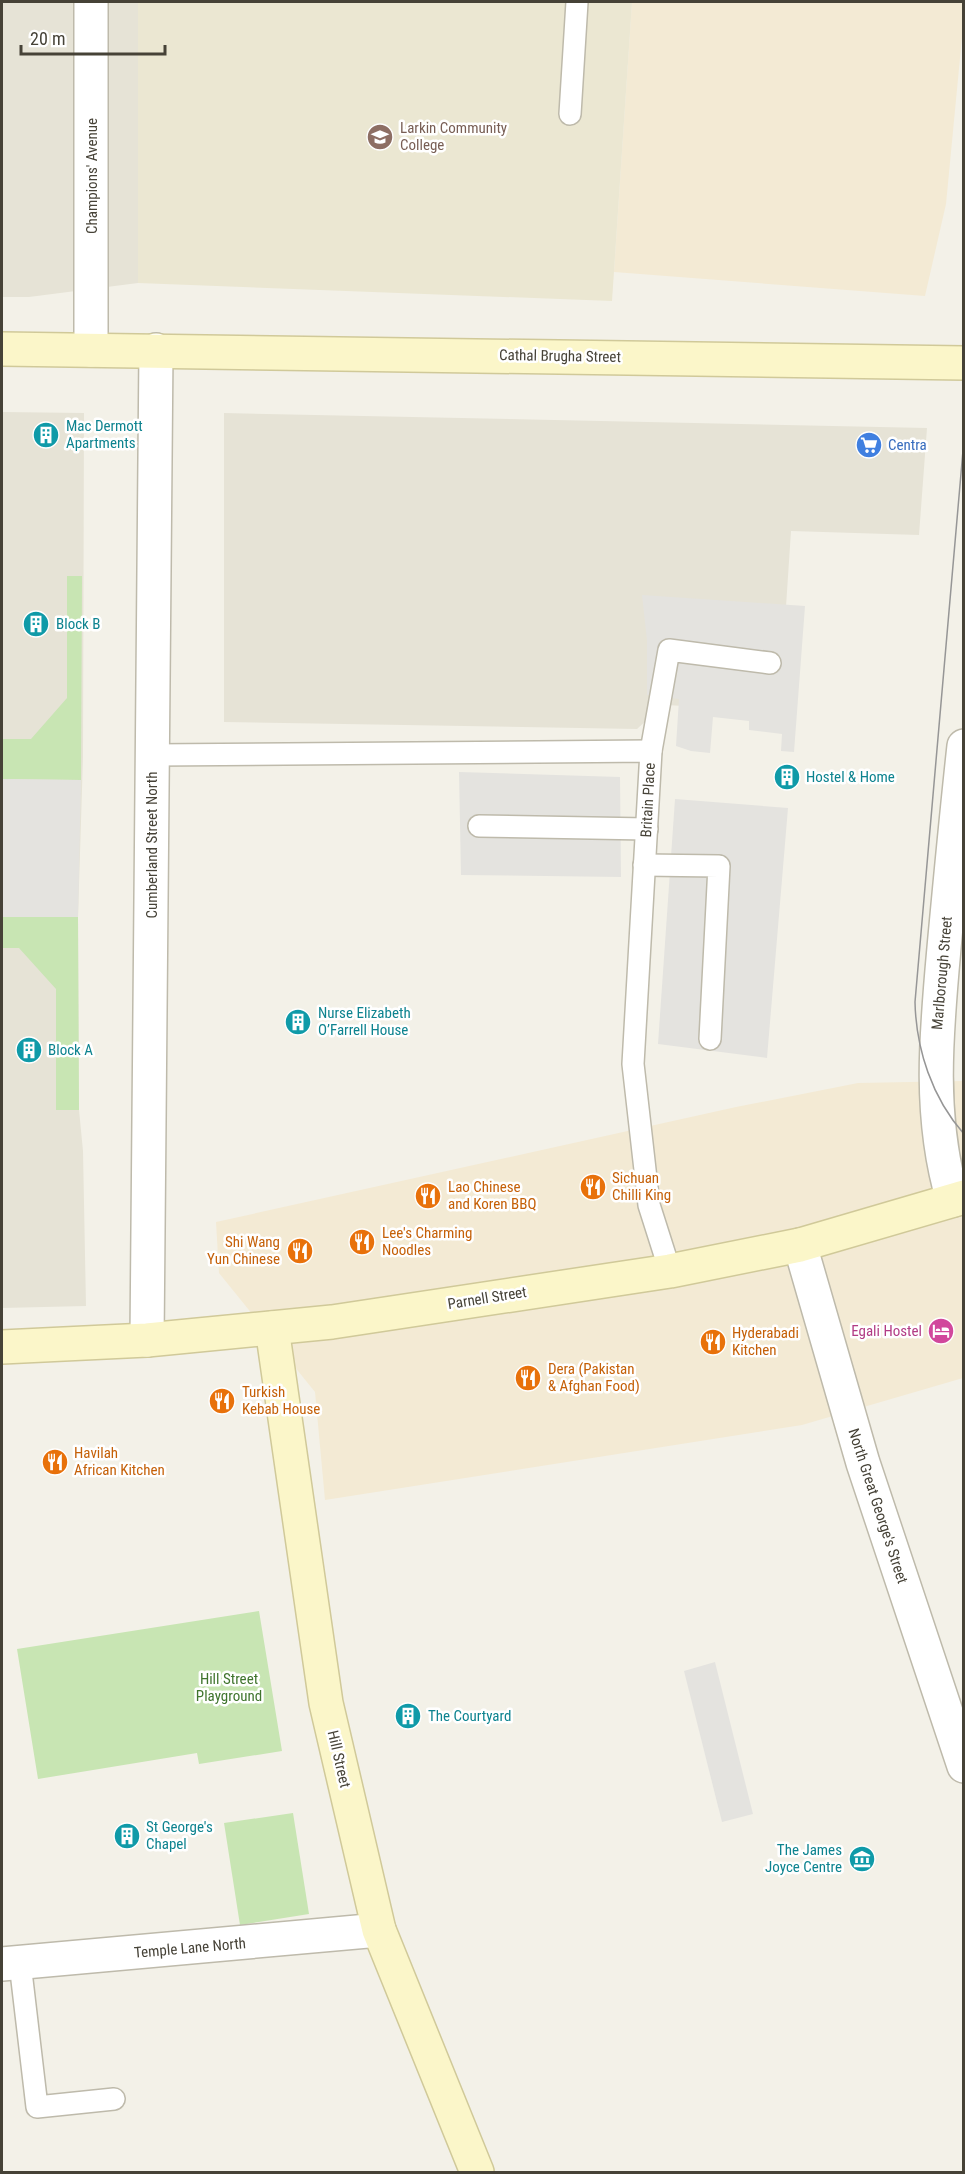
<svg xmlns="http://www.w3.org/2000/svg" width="965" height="2174" viewBox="0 0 965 2174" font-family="'Roboto Condensed',sans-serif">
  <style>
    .residential { fill: #e6e3d6 }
    .commercial { fill: #f3ead4 }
    .education { fill: #ebe7d2 }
    .green { fill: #c8e5b3 }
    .parking { fill: #e4e3df }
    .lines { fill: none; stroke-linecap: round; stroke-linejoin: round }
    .lane-casing { stroke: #bebaab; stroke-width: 24 }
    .street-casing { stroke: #bebaab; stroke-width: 36 }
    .secondary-casing { stroke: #d0c999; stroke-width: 36 }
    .lane { stroke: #fff; stroke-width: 21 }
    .street { stroke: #fff; stroke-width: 33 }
    .secondary { stroke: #fbf6c9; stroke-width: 33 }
    .tram { stroke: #969696; stroke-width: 1.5 }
    .labels { text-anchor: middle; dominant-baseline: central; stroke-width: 5; stroke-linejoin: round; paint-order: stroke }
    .education-label { font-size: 15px; fill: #785e54; stroke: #fff; text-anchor: start }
    .street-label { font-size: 15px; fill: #464237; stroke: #fff }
    .culture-label { font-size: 15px; fill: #0d838f; stroke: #fff; text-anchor: start }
    .shop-label { font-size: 15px; fill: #366cbe; stroke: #fff; text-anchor: start }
    .food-label { font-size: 15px; fill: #c56008; stroke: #fff; text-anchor: start }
    .hotel-label { font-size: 15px; fill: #b23c85; stroke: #fff; text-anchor: end }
    .park-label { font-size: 15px; fill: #3f742d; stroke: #fff }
  </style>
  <rect width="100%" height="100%" fill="#f3f1e8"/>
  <g class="residential">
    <path d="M2 2H138V283L29 297H2Z"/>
    <path d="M2 412 84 413 83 757 78 917 79 1110 83 1151 86 1306 2 1308Z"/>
    <path d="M224 413 927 428 919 535 791 531 779 712 651 704 650 717 637 729 224 722Z"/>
  </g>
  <g class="commercial">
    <path d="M632 2H963V27L946 204 925 296 614 272Z"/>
    <path d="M963 1081V1378L802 1425 325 1500 315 1392 219 1273 216 1222 736 1107 858 1083Z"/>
  </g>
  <path class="education" d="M138 2H632L612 301 138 283Z"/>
  <g class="green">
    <path d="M67 576H82L81 780 2 779V739H31L67 698Z"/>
    <path d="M2 917H78L79 1110H56V989L19 948H2Z"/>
    <path d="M259 1611 282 1751 199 1764 197 1753 38 1779 17 1649Z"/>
    <path d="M293 1813 309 1914 240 1925 224 1823Z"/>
  </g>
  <g class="parking">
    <path d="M642 595 805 606 794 752 781 751 782 734 749 730V721L713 717 710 753 691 751 676 746 679 699 647 695V640Z"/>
    <path d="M459 772 620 777 621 877 461 875Z"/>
    <path d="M2 779 81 780 78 917H2Z"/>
    <path d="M675 799 788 808 767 1058 658 1044Z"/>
    <path d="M715 1662 753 1814 722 1822 684 1671Z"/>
  </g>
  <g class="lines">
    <defs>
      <g id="lane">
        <path d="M570 114 577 2"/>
        <path d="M651 751 669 650 770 663"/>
        <path d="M153 755 651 751 633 1064 649 1205 670 1271"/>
        <path d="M479 826 647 829"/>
        <path d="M644 865 719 866 710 1039"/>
        <path d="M20 1963 37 2107 114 2099"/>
      </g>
      <g id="street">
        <path d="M91 350V2"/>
        <path d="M953 1200C927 1113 937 1026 945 937 951 873 957 810 964 746"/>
        <path d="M800 1245 863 1463 964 1766"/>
        <path d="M147 1340 156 350"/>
        <path d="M2 1964 379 1930"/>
      </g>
      <g id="secondary">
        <path d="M2 349 964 363"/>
        <path d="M272 1328 326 1703 379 1930 477 2172"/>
        <path d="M2 1347 147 1340 332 1322 670 1271 800 1245 964 1197"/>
      </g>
    </defs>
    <use href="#lane" class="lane-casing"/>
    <use href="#street" class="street-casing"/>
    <use href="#secondary" class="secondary-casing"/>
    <use href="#lane" class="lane"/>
    <use href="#street" class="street"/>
    <use href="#secondary" class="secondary"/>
    <path class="tram" d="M964 439 915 1002C916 1049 932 1098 964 1134"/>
  </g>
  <defs>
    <symbol id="university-disc" viewBox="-11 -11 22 22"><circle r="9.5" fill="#8d6e63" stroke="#fff"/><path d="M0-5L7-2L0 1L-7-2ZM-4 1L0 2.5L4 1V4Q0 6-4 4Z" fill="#fff"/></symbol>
    <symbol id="building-disc" viewBox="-11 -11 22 22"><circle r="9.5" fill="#0f9aa8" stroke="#fff"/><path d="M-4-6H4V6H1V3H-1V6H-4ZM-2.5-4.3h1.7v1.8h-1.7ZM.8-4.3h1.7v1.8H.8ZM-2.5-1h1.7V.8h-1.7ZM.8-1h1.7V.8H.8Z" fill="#fff"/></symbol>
    <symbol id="supermarket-disc" viewBox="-11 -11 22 22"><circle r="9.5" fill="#3f7fe0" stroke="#fff"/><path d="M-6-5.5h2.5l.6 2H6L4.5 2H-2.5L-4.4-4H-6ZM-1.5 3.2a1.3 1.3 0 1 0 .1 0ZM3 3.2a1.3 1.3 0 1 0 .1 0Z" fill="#fff"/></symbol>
    <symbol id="restaurant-disc" viewBox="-11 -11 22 22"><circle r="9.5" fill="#e8710a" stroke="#fff"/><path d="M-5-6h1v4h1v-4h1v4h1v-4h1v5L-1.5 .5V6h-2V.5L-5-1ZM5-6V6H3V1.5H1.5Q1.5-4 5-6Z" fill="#fff"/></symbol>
    <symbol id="hotel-disc" viewBox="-11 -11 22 22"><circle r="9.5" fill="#d1479c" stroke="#fff"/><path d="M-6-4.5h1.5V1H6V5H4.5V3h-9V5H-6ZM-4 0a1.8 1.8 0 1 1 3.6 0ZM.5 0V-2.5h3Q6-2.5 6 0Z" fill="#fff"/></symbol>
    <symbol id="museum-disc" viewBox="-11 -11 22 22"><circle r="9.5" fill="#0f9aa8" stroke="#fff"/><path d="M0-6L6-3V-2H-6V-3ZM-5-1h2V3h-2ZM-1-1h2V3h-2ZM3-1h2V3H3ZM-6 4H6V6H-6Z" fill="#fff"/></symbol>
  </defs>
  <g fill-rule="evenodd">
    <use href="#university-disc" x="365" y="122" width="30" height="30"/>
    <use href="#building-disc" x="31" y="420" width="30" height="30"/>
    <use href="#supermarket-disc" x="854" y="430" width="30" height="30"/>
    <use href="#building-disc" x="21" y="609" width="30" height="30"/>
    <use href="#building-disc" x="772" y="762" width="30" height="30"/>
    <use href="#building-disc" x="283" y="1007" width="30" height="30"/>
    <use href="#building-disc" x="14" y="1035" width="30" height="30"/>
    <use href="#restaurant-disc" x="578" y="1172" width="30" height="30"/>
    <use href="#restaurant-disc" x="413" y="1181" width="30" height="30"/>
    <use href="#restaurant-disc" x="347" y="1227" width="30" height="30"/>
    <use href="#restaurant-disc" x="285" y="1236" width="30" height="30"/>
    <use href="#hotel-disc" x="926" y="1316" width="30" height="30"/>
    <use href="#restaurant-disc" x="698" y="1327" width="30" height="30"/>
    <use href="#restaurant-disc" x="513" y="1363" width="30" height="30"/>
    <use href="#restaurant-disc" x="207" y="1386" width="30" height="30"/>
    <use href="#restaurant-disc" x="40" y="1447" width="30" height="30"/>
    <use href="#building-disc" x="393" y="1701" width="30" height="30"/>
    <use href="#building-disc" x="112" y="1821" width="30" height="30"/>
    <use href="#museum-disc" x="847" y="1844" width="30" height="30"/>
  </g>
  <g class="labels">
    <g class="education-label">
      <text x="400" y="128">Larkin Community<tspan x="400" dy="17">College</tspan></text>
    </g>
    <g class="street-label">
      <text transform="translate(92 176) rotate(-90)">Champions' Avenue</text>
      <text transform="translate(560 356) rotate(1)">Cathal Brugha Street</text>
      <text transform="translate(648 800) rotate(-87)">Britain Place</text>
      <text transform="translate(152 845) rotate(-90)">Cumberland Street North</text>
      <text transform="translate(942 973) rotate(-85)">Marlborough Street</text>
      <text transform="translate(487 1298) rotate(-9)">Parnell Street</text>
      <text transform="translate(878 1506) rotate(72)">North Great George's Street</text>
      <text transform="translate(339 1759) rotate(77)">Hill Street</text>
      <text transform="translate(190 1948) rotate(-5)">Temple Lane North</text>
    </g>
    <g class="culture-label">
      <text x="66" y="426">Mac Dermott<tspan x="66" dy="17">Apartments</tspan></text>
      <text x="56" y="624">Block B</text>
      <text x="806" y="777">Hostel &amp; Home</text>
      <text x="318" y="1013">Nurse Elizabeth<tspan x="318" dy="17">O’Farrell House</tspan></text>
      <text x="48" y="1050">Block A</text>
      <text x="428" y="1716">The Courtyard</text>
      <text x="146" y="1827">St George's<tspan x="146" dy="17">Chapel</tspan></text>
      <text x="842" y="1850" text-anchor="end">The James<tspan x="842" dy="17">Joyce Centre</tspan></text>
    </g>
    <g class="shop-label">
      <text x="888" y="445">Centra</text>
    </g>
    <g class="food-label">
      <text x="612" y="1178">Sichuan<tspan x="612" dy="17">Chilli King</tspan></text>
      <text x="448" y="1187">Lao Chinese<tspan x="448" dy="17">and Koren BBQ</tspan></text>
      <text x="382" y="1233">Lee's Charming<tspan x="382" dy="17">Noodles</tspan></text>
      <text x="280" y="1242" text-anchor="end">Shi Wang<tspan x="280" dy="17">Yun Chinese</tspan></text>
      <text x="732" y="1333">Hyderabadi<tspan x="732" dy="17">Kitchen</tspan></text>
      <text x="548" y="1369">Dera (Pakistan<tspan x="548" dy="17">&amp; Afghan Food)</tspan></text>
      <text x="242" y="1392">Turkish<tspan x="242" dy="17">Kebab House</tspan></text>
      <text x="74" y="1453">Havilah<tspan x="74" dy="17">African Kitchen</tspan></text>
    </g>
    <g class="hotel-label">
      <text x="922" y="1331">Egali Hostel</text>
    </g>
    <g class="park-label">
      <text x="229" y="1679">Hill Street<tspan x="229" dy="17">Playground</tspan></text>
    </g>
  </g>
  <rect width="965" height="2174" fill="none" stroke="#464237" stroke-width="6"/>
  <path d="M21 45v9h144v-9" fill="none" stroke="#464237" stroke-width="3"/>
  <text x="30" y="45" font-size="18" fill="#464237" stroke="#ffffff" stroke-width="4.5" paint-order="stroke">20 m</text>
</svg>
